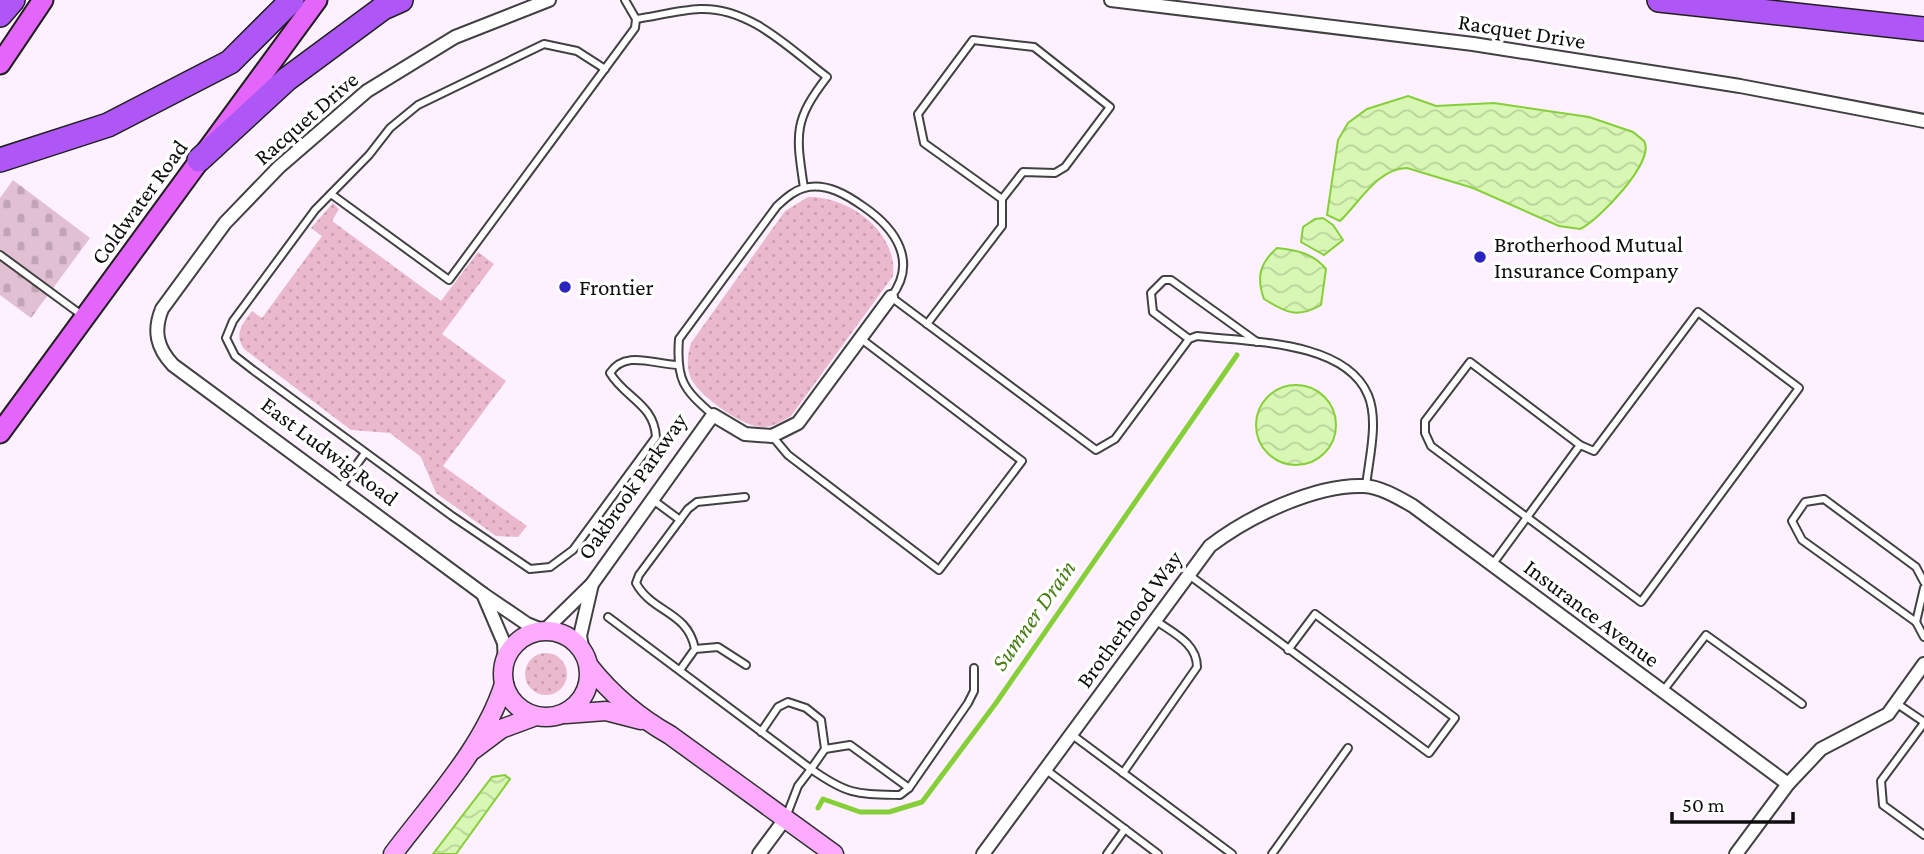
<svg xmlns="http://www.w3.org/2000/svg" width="1924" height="854" viewBox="0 0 1924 854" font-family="'Crimson Pro',serif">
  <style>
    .grass { fill: url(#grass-dots) }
    .cemetery { fill: url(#cemetery-stones) }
    .water { fill: url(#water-waves); stroke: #86cf39; stroke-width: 2 }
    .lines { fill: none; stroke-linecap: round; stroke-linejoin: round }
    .stream { stroke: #86cf39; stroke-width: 5 }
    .service-casing { stroke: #414141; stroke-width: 10 }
    .minor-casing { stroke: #414141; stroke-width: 16 }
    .secondary-casing { stroke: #303030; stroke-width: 21 }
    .primary-casing { stroke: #1f1f1f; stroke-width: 23 }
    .motorway-casing { stroke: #1f1f1f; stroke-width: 26 }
    .service { stroke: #fff; stroke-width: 6 }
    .minor { stroke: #fff; stroke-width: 12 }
    .secondary { stroke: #fdabff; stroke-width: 18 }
    .primary { stroke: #e465fa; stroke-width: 19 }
    .motorway { stroke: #ae57f6; stroke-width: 23 }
    .poi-dot { fill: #2b24c1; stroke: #fff; stroke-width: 2.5 }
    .labels { text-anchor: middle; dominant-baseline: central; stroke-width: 7; stroke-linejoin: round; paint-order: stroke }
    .street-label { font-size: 23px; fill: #0e0e0e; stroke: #fff }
    .poi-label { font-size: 23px; fill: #0e0e0e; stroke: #fff; text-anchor: start }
    .water-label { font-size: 24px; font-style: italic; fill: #467e14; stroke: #fff }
  </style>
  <defs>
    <pattern id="grass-dots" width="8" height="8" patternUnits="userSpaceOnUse" patternTransform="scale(1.75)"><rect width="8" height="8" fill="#eab9ce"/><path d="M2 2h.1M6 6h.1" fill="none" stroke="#c89eb0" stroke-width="1.8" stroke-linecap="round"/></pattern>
    <pattern id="cemetery-stones" width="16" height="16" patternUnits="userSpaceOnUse" patternTransform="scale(1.75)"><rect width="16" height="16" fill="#e2c0d4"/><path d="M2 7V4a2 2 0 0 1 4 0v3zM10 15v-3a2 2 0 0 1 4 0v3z" fill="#c1a4b5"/></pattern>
    <pattern id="water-waves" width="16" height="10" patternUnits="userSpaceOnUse" patternTransform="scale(1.75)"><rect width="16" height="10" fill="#d8f7b4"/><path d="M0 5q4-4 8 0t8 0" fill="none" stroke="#b8d39a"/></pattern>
  </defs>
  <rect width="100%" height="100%" fill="#fdf0ff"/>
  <g class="grass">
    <path d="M808 197C849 196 898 232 893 276L791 416C781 422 771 428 760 427 740 425 696 394 690 376 686 365 688 353 691 343L785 211Z"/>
    <path d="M333 203 339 209 332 221 441 301 478 252 494 264 442 334 506 381 443 466 527 526 518 537 496 536 436 493 421 457 390 433 351 430 244 349C234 334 242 324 252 311L262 318 322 236 311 228Z"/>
    <circle cx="546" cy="674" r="21"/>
  </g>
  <path class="cemetery" d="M13 180 90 238 31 318 0 295V198Z"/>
  <g class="water">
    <path d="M1408 96 1436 106 1494 103 1589 117 1633 132 1644 141C1656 161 1598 221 1580 229L1559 226 1473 188 1407 168C1378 168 1359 203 1340 221L1327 215 1338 140 1348 123 1367 109Z"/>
    <path d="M1323 218 1333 225 1343 240 1324 255 1301 242 1303 227 1315 219Z"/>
    <path d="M1277 248C1296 250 1313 253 1326 269L1321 305C1297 319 1285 312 1264 299 1256 277 1260 263 1277 248Z"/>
    <circle cx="1296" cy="425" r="40"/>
    <path d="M505 775 510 779 456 854H433L492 777Z"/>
  </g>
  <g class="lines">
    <path class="stream" d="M818 808 823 799 860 812H889L922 802 996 703 1237 355"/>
    <defs>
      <g id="service">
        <path d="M636 19C657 16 679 10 700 9 750 7 790 49 827 77 793 121 796 134 804 188"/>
        <path d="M605 69 577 51 544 44 418 105 390 128 369 155 315 210 233 321 226 338 235 356 253 370 452 516 530 569 550 567 573 550 656 437C654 404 625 398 610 373 625 350 653 364 677 365"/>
        <path d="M331 194 449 280 635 28 636 19 625 0"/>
        <path d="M0 255 83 316"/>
        <path d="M1698 312 1799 388 1641 602 1431 446 1425 433V421L1470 362 1580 445 1594 451Z"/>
        <path d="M927 324 1002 226V199L924 143 918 114 973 40 1034 47 1110 107 1065 167 1055 173 1023 172 1002 199"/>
        <path d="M1189 339 1153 312 1151 293 1164 280H1171L1257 342"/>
        <path d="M713 415C683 389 676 380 679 339L777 206C785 199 793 191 804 188 826 182 847 195 864 207 896 229 918 262 891 297L1096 450 1115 439 1189 339 1197 336C1248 342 1345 340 1368 395 1379 421 1369 458 1366 486"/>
        <path d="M772 436 788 455 939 570 1022 461 860 338"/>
        <path d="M340 488 365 453"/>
        <path d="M653 500 680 520"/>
        <path d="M1492 565 1580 445"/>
        <path d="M1189 575 1429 753 1455 718 1315 614 1288 650"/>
        <path d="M1924 582 1916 567 1824 499 1805 502 1792 521 1802 540 1916 622 1924 637"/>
        <path d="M608 617 811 769 825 749 821 720 806 708 788 702 778 707 761 732"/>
        <path d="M1916 622 1924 588"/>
        <path d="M695 649 718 647 746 665"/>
        <path d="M680 670 695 649C688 611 652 613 636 583L639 575 688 509 697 502 745 497"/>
        <path d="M1663 691 1706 635 1802 704"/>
        <path d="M1896 703 1924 722"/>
        <path d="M1924 723 1881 781 1883 805 1924 835"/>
        <path d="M1071 734 1232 854"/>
        <path d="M825 749 850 745 909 788"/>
        <path d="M1045 769 1158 854"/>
        <path d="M1123 773 1197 667C1197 643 1173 633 1155 620"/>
        <path d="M786 817 798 786 811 769C848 795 856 794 900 795L909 788 968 703 974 691V668"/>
        <path d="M1107 854 1125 829"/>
        <path d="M1272 854 1348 748"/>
      </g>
      <g id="minor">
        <path d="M1111 0 1473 44 1740 86 1924 121"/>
        <path d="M592 584 713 415 745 434 772 436 798 423 891 297"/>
        <path d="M483 594 173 365C157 348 153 331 162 309L225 223 279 167 367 91 455 37 549 0"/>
        <path d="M505 663 504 643 483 594 527 624 544 631 592 584 580 636 583 651"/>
        <path d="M759 854 785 819"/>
        <path d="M983 854 1210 546C1248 517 1315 484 1364 486 1381 487 1399 498 1413 506L1788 784"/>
        <path d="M1736 854 1788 784 1821 749 1888 714 1924 664"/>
      </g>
      <g id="secondary">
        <circle cx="546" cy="674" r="43"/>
        <path d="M589 666C612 695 638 717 670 735L834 854"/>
        <path d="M566 714 606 711 641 720"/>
        <path d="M473 750 501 729 536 716"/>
        <path d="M393 854C432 802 484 747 504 684"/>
      </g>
      <g id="primary">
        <path d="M0 64 43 0"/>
        <path d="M0 433 317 0"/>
      </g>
      <g id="motorway">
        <path d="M1659 0 1924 29"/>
        <path d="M0 15 13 0"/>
        <path d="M0 160 108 125 230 62 292 0"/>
        <path d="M199 160 287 79 383 8 401 0"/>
      </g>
    </defs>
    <use href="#service" class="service-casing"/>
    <use href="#minor" class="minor-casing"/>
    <use href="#secondary" class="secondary-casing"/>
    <use href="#primary" class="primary-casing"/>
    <use href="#motorway" class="motorway-casing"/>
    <use href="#service" class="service"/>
    <use href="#minor" class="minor"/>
    <use href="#secondary" class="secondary"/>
    <use href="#primary" class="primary"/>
    <use href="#motorway" class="motorway"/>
  </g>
  <g class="poi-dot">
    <circle cx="1480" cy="257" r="7"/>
    <circle cx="565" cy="287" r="7"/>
  </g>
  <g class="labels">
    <g class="street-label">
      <text transform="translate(1522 31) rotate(9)">Racquet Drive</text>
      <text transform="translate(306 118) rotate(-41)">Racquet Drive</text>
      <text transform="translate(139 202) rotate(-54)">Coldwater Road</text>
      <text transform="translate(330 451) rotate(37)">East Ludwig Road</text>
      <text transform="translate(632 486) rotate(-55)">Oakbrook Parkway</text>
      <text transform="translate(1592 613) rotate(37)">Insurance Avenue</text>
      <text transform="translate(1129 619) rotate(-54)">Brotherhood Way</text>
    </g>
    <g class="poi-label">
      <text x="1494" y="244">Brotherhood Mutual<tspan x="1494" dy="26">Insurance Company</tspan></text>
      <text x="579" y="287">Frontier</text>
    </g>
    <g class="water-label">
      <text transform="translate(1033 615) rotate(-55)">Sumner Drain</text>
    </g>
  </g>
  <path d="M1672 812v10h121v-10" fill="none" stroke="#0e0e0e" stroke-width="3.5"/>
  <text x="1682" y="812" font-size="21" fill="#0e0e0e" stroke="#ffffff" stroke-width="5" paint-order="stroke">50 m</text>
</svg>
